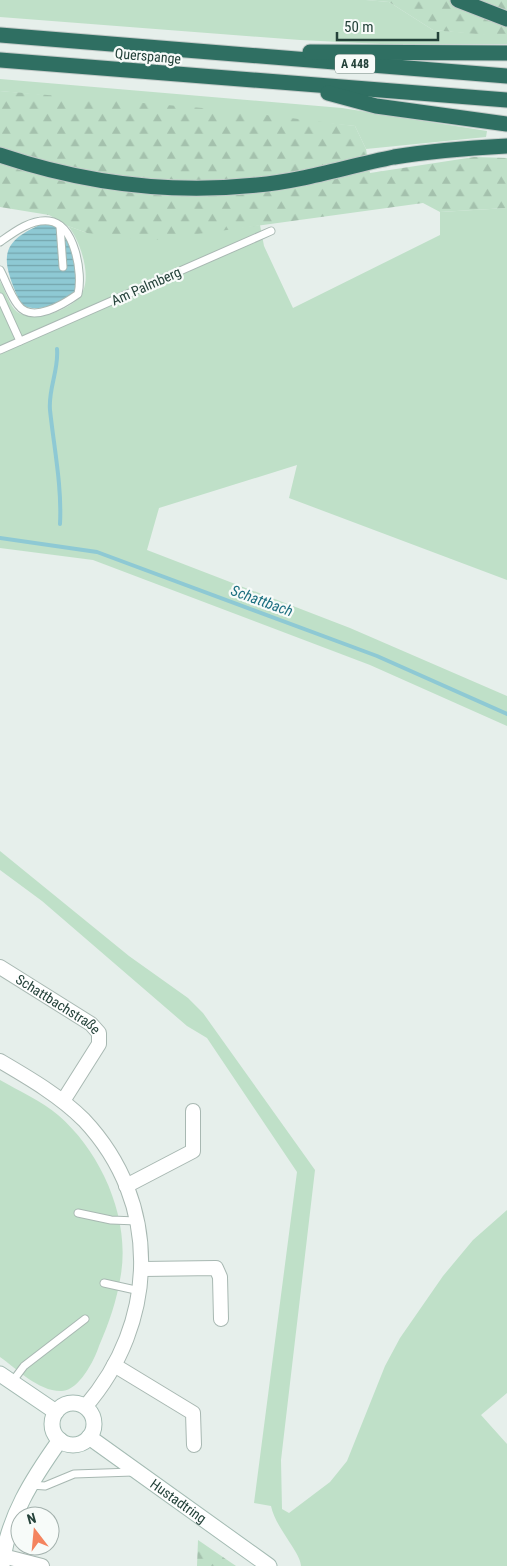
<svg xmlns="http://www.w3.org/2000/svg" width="507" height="1566" viewBox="0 0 507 1566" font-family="'Roboto Condensed',sans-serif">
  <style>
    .green { fill: #bfe0c8 }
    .forest { fill: url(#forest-firs) }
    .water { fill: url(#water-rules) }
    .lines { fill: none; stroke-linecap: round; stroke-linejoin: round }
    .stream { stroke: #8ec9d4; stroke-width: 4 }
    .lane-casing { stroke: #a8b8b2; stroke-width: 9 }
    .street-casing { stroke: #a8b8b2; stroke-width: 16 }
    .secondary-casing { stroke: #a4bbb3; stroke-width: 17 }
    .highway-casing { stroke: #c2cac8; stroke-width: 17 }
    .lane { stroke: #fff; stroke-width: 7 }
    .street { stroke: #fff; stroke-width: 14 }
    .secondary { stroke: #fff; stroke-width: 15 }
    .highway { stroke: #2f6f62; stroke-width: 15 }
    .labels { text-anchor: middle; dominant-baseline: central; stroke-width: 4.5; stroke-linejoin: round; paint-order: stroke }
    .shield { fill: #f7fbf9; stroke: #637a73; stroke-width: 1 }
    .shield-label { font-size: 12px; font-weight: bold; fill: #24423a }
    .street-label { font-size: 14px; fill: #24423a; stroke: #f7fbf9 }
    .water-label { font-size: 15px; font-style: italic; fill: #1c6f80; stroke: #f7fbf9 }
  </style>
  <defs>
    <pattern id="forest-firs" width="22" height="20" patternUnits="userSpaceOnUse" patternTransform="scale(1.25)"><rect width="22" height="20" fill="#bfe0c8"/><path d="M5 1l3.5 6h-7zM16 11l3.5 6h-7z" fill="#a4c1ad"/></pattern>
    <pattern id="water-rules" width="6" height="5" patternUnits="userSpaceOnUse" patternTransform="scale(1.25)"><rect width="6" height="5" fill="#8ec9d4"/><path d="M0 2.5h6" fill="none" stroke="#74a5ad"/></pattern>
  </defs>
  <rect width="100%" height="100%" fill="#e6efeb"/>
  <g class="green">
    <path d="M0 0H366L389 2 433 30 507 36V30V44H382L300 40 0 17Z"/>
    <path d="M0 79 342 108 487 131 486 137 366 149 355 126 0 91Z"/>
    <path d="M507 208V580L289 498 297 465 159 508 147 550 350 628 507 696V726L370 665 93 560 0 548V281C5 290 10 308 19 313 36 323 76 309 83 291 91 274 80 240 68 226L87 233 229 229 260 225 264 246 293 308 440 235V212Z"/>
    <path d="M0 851 129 956 188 998 203 1013 315 1170 281 1460 282 1509 289 1513 330 1482 347 1461 385 1366 400 1338 443 1276 473 1240 507 1210V1393L481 1415 507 1444V1566H301C301 1553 275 1527 271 1506L254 1503 297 1172 207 1038 187 1026 42 901 0 870Z"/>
    <path d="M0 1080C19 1091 42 1101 58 1115 101 1152 130 1217 121 1274 117 1300 109 1323 99 1346 94 1361 79 1390 62 1391 39 1392 17 1369 0 1357Z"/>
  </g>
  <g class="forest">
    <path d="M366 0H507V37L433 30 389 2Z"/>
    <path d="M0 91 226 110 355 126 366 149 370 173 474 157 507 158V208L440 212 423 203 147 241 87 233 68 226 49 215 0 207Z"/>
    <path d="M198 1540 236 1566H197Z"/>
  </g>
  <path class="water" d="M42 224C72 222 76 269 76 290 63 302 40 314 22 305L19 300C0 257 0 242 42 224Z"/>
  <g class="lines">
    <g class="stream">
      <path d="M57 349C59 370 48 389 50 410 54 448 62 486 60 524"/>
      <path d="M0 538 97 552 377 656 507 714"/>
    </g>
    <defs>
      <g id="lane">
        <path d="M60 226 63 267"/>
        <path d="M0 242C14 232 31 219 49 221 75 224 83 274 78 294 64 304 32 324 18 305 10 295 6 281 0 270"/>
        <path d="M0 297 20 341"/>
        <path d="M0 350 271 231"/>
        <path d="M78 1213 111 1220 137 1221"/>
        <path d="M104 1283 140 1291"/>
        <path d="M12 1382 24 1366 85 1319"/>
        <path d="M31 1485 45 1486 74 1474 133 1472"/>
      </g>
      <g id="street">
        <path id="s1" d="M0 967 91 1024 99 1033V1044L63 1101"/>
        <path d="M0 1061C29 1078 60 1096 84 1120 162 1203 158 1323 85 1407"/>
        <path d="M126 1186 193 1151V1111"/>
        <path d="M143 1269 216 1268 220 1277 221 1319"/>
        <path d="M114 1365 193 1413 194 1445"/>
        <path d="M3 1556 42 1566"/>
      </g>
      <g id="secondary">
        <path d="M0 1374 56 1412"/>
        <circle cx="73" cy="1424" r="21"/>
        <path id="s2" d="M89 1437 269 1566"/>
        <path d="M2 1566C7 1518 33 1478 60 1440"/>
      </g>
      <g id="highway">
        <path d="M458 0 507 19"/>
        <path d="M0 35 507 76"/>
        <path d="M310 52 507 53"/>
        <path d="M0 60 507 100"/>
        <path d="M328 93 376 106 507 124"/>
        <path d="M0 155C83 183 170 194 257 185 303 181 348 166 394 157 431 151 470 148 507 146"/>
      </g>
    </defs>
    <use href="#lane" class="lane-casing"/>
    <use href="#street" class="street-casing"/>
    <use href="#secondary" class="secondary-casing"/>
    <use href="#highway" class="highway-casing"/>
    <use href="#lane" class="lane"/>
    <use href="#street" class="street"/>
    <use href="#secondary" class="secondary"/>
    <use href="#highway" class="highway"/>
  </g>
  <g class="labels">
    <rect class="shield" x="335" y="54.5" width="40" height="19" rx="4"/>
    <g class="shield-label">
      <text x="355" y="64">A 448</text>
    </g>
    <g class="street-label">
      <text transform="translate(148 56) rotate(5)">Querspange</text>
      <text transform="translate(146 286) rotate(-24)">Am Palmberg</text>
      <text stroke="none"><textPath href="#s1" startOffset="69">Schattbachstraße</textPath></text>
      <text stroke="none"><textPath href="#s2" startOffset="110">Hustadtring</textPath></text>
    </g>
    <g class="water-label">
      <text transform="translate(262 601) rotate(20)">Schattbach</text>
    </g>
  </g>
  <g transform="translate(35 1531) rotate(344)"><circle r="24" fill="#f7fbf9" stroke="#a3b1ad"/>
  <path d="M0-4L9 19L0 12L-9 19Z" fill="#f4845f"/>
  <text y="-8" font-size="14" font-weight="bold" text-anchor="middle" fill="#24423a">N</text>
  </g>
  <path d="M337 32v8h101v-8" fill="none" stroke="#24423a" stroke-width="2.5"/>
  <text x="344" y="32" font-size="15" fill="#24423a" stroke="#f7fbf9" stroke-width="4" paint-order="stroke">50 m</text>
</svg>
